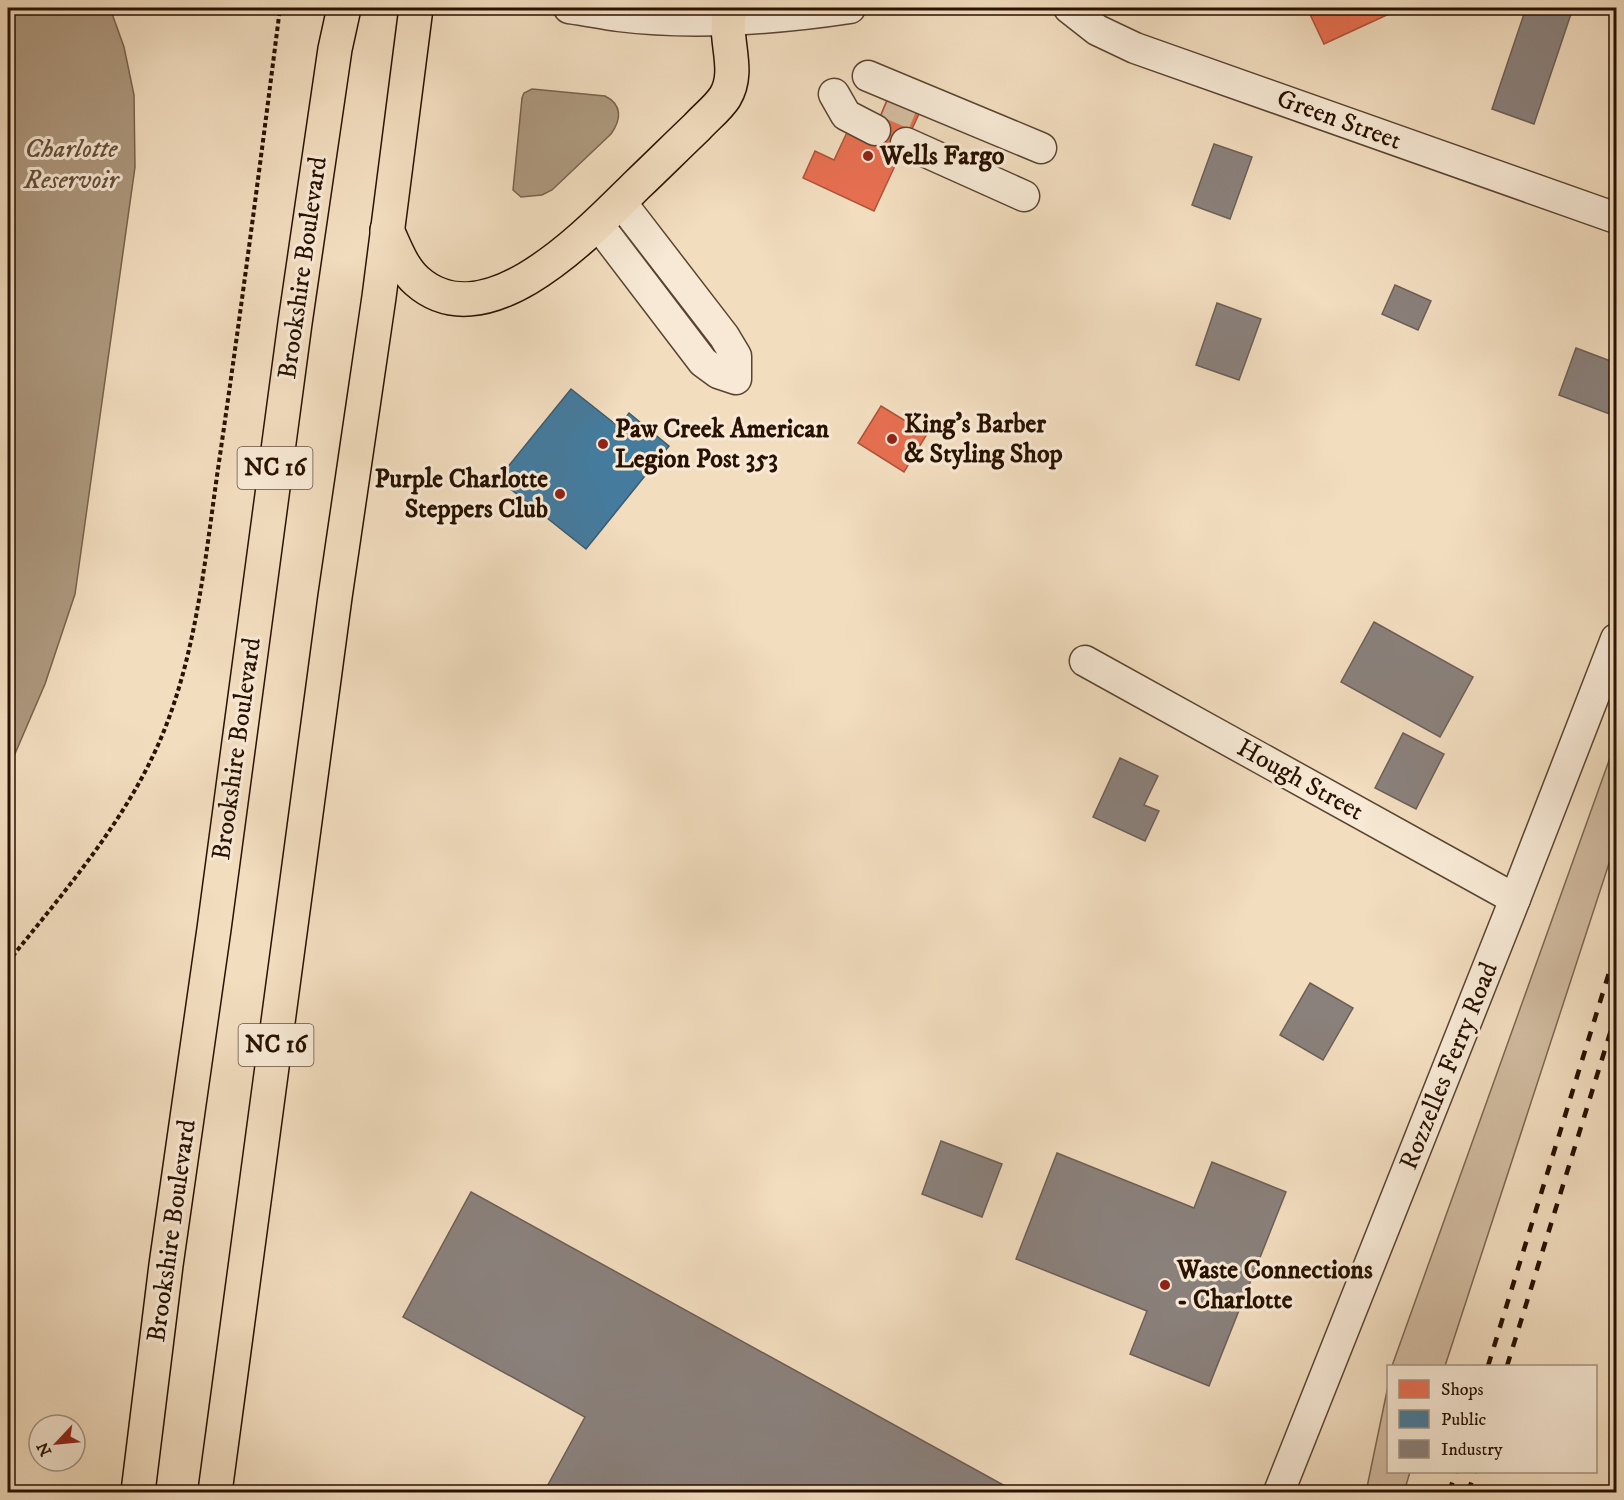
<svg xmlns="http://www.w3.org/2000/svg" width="1624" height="1500" viewBox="0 0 1624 1500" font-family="'IM FELL DW Pica',serif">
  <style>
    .green { fill: #d0ba9f; stroke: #7c6650; stroke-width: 1.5 }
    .water { fill: #ad987e; stroke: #78624c; stroke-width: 1.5 }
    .shops { fill: #e76f51; stroke: #ae5339; stroke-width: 1.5 }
    .public { fill: #457b9d; stroke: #3c5b6e; stroke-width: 1.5 }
    .industry { fill: #8a817c; stroke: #6d5f57; stroke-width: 1.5 }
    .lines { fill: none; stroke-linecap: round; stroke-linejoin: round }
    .minor-tunnel { stroke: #d4bea2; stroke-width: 30; stroke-dasharray: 30 15; stroke-linecap: butt }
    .minor-casing { stroke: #5a4430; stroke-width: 33 }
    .highway-casing { stroke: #281100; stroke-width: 36 }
    .path { stroke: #281100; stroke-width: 4; stroke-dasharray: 4.5 3; stroke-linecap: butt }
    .minor { stroke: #f7e9d5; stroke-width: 30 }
    .highway { stroke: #f2ddbf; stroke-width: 33 }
    .rail { stroke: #281100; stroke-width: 4.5; stroke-dasharray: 10 10; stroke-linecap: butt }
    .poi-dot { fill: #8f2418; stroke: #f7e9d5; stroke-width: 2 }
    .labels { text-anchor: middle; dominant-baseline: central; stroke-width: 6; stroke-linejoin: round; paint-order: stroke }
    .shield { fill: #f7e9d5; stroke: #665240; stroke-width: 1.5 }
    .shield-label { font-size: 24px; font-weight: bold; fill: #281100 }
    .street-label { font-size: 26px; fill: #281100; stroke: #f7e9d5 }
    .poi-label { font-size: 26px; font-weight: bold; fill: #281100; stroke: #f7e9d5; text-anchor: start }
    .water-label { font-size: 27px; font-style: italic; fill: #644e39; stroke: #f7e9d5 }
  </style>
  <rect width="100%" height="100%" fill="#f2ddbf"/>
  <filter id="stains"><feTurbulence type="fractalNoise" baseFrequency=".00333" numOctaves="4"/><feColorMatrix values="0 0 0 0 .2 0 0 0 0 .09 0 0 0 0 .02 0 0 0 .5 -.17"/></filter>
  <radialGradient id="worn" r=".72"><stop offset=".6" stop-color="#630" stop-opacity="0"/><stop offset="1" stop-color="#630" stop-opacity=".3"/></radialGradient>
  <g class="green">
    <path d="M1616 741V842L1445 1366H1392Z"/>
    <path d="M1388 1386V1472H1410L1404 1492H1366Z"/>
  </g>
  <g class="water">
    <path d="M8 8H110L124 47 134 95 135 167 75 594 45 684 8 770Z"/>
    <path d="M532 89 605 96C623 105 621 120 611 134L552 190 542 195 521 197 513 190 522 98 524 93Z"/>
  </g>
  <g class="shops">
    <path d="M1307 8H1402L1324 44Z"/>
    <path d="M887 100 919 114 874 211 803 178 815 151 834 160 850 126 872 136Z"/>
    <path d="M881 406 927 434 904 472 858 443Z"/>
  </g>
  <path class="public" d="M571 389 619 427 629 413 669 446 586 549 498 479Z"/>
  <g class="industry">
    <path d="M1526 8H1573L1534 124 1492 109Z"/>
    <path d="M1214 144 1252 157 1230 219 1192 205Z"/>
    <path d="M1395 285 1431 301 1418 330 1382 314Z"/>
    <path d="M1217 303 1261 319 1239 380 1196 365Z"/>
    <path d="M1576 348 1616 363V411L1615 416 1559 395Z"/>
    <path d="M1374 622 1473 677 1440 737 1341 682Z"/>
    <path d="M1403 733 1444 754 1416 809 1375 788Z"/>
    <path d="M1120 758 1158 776 1144 805 1159 811 1145 841 1093 817Z"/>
    <path d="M1310 983 1353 1008 1323 1060 1280 1035Z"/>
    <path d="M941 1141 1002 1164 982 1217 922 1194Z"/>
    <path d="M1057 1153 1194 1208 1212 1162 1286 1192 1209 1386 1130 1354 1147 1311 1016 1259Z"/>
    <path d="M471 1192 1016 1492H544L585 1417 403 1317Z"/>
  </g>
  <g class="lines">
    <path class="minor-tunnel" d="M887 103 918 116"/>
    <defs>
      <g id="minor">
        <path d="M569 8C586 10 603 14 619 16 692 25 778 19 850 8"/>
        <path d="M1069 8 1097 30 1135 48 1616 218"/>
        <path d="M868 76 1041 148"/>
        <path d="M834 94 846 115 875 130"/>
        <path d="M906 143 1024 196"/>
        <path d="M597 223 703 362 718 373 736 379V356L724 336 620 201"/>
        <path d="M1085 661 1515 899"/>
        <path d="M1279 1492 1515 899 1616 639"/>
      </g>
      <g id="highway">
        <path d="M387 230C395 247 402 268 417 281 487 343 591 230 638 184 658 165 677 146 697 127 706 117 718 108 725 97 742 69 721 36 731 8"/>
        <path d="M138 1492 166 1265 214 929 295 323 335 49 344 8"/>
        <path d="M215 1492 335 597 379 297 416 8"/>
      </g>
    </defs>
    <use href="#minor" class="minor-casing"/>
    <use href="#highway" class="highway-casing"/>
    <path class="path" d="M8 962C62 894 122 826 158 745 197 657 205 557 219 462 241 311 261 159 280 8"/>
    <use href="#minor" class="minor"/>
    <use href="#highway" class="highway"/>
    <g class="rail">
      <path d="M1488 1366 1616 950"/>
      <path d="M1507 1366 1616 1014"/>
      <path d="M1449 1492 1456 1472"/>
      <path d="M1468 1492 1475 1472"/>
    </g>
  </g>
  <g class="poi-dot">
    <circle cx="868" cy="156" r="6"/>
    <circle cx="892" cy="439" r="6"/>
    <circle cx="603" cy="444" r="6"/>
    <circle cx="560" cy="494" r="6"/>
    <circle cx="1165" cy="1285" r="6"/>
  </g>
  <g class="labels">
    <g class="shield">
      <rect x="237.5" y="447" width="75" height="42" rx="4.5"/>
      <rect x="238.5" y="1024" width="75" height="42" rx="4.5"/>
    </g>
    <g class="shield-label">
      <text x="275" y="468">NC 16</text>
      <text x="276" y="1045">NC 16</text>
    </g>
    <g class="street-label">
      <text transform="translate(1339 120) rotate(20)">Green Street</text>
      <text transform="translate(303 268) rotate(-82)">Brookshire Boulevard</text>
      <text transform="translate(237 749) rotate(-82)">Brookshire Boulevard</text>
      <text transform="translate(1300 780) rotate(29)">Hough Street</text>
      <text transform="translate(1449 1066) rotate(-68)">Rozzelles Ferry Road</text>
      <text transform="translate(172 1231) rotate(-82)">Brookshire Boulevard</text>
    </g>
    <g class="poi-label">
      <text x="880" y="156">Wells Fargo</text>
      <text x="904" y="424">King's Barber<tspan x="904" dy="30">&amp; Styling Shop</tspan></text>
      <text x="615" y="429">Paw Creek American<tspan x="615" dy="30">Legion Post 353</tspan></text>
      <text x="548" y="479" text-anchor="end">Purple Charlotte<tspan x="548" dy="30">Steppers Club</tspan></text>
      <text x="1177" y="1270">Waste Connections<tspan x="1177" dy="30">- Charlotte</tspan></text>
    </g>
    <g class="water-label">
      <text x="71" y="149">Charlotte<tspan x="71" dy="31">Reservoir</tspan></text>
    </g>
  </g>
  <rect width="1624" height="1500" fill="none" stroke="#f2ddbf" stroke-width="30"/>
  <rect x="9" y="9" width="1606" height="1482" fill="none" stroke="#281100" stroke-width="3"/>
  <rect x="15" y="15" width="1594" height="1470" fill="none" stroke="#281100" stroke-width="1.5"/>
  <rect x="1387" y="1365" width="210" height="108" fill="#f7e9d5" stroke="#a49380" stroke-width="1.5"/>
  <rect x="1399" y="1380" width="30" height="18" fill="#e76f51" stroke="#a49380" stroke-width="1.5"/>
  <text x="1441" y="1395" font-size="18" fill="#281100">Shops</text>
  <rect x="1399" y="1410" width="30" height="18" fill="#457b9d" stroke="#a49380" stroke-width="1.5"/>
  <text x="1441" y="1425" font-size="18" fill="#281100">Public</text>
  <rect x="1399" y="1440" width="30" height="18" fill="#8a817c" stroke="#a49380" stroke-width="1.5"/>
  <text x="1441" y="1455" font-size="18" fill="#281100">Industry</text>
  <g transform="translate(57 1443) rotate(244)"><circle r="28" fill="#f7e9d5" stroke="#a49380" stroke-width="1.5"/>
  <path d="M0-4.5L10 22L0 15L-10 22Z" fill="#8f2418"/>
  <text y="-9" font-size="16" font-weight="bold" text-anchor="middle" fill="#281100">N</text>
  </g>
  <rect width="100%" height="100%" filter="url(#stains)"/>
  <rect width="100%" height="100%" fill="url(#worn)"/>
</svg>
